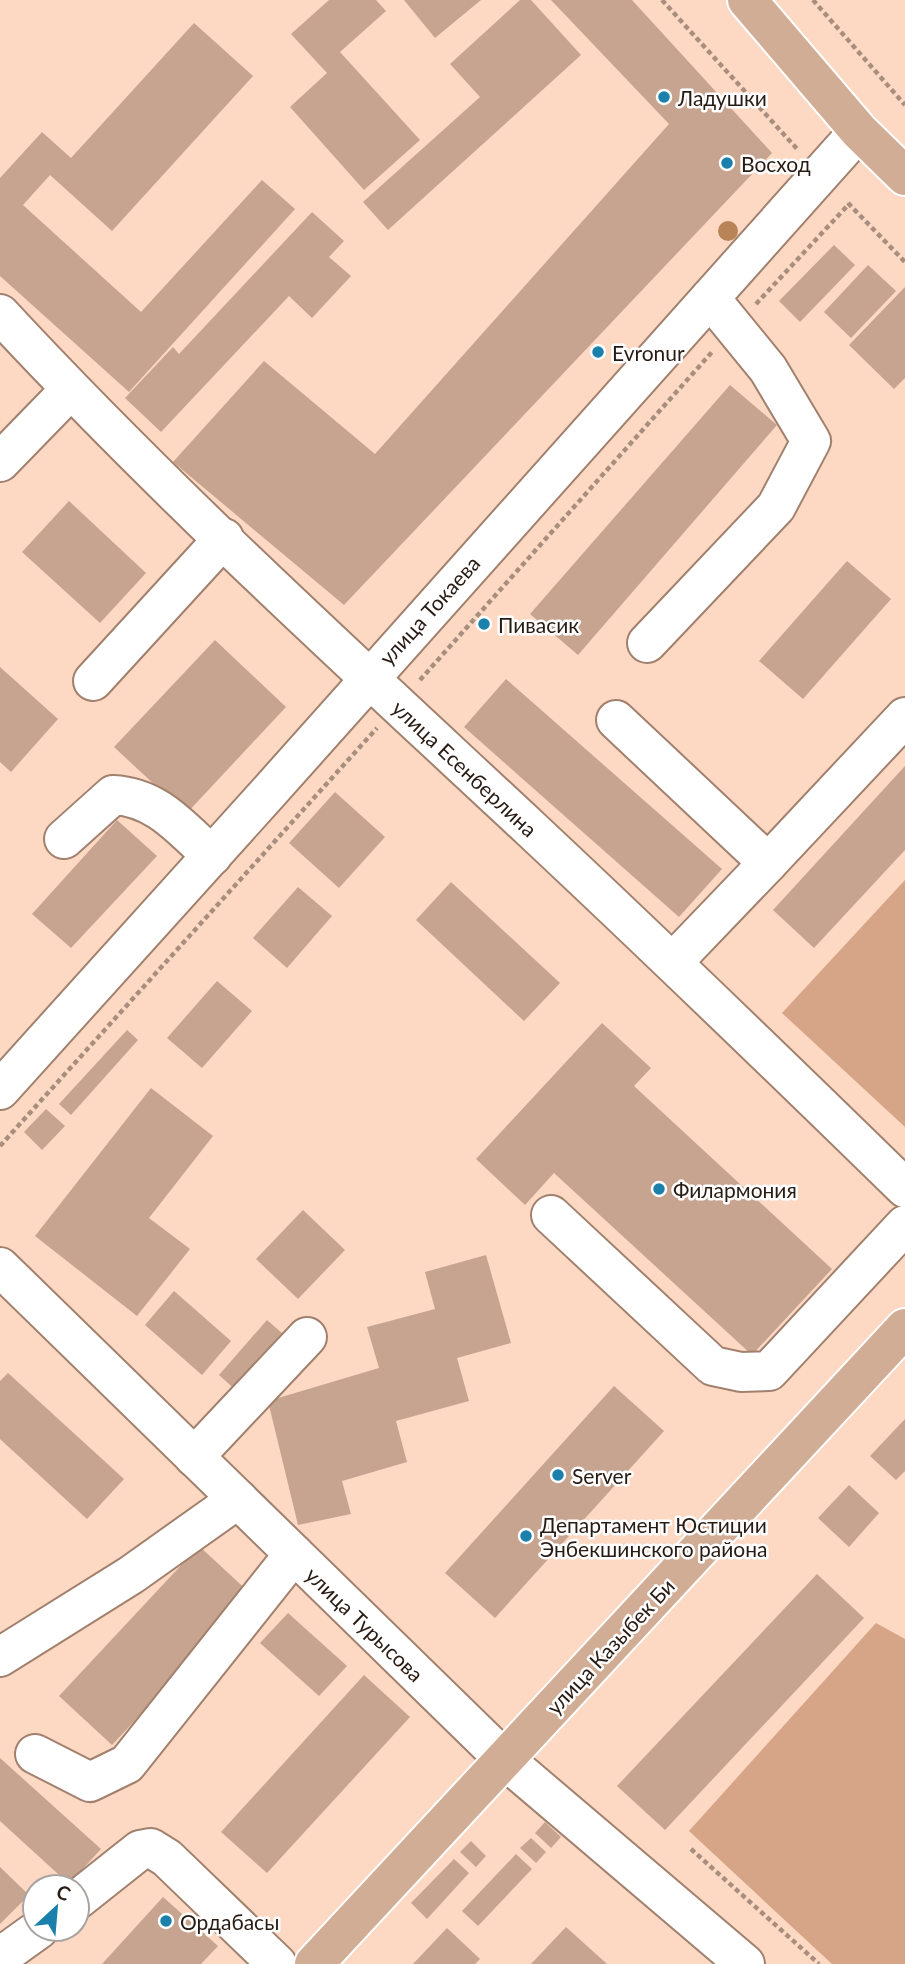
<svg xmlns="http://www.w3.org/2000/svg" width="905" height="1964" viewBox="0 0 905 1964" font-family="Lato,sans-serif">
  <style>
    .green { fill: #d6a486 }
    .building { fill: #c6a490 }
    .lines { fill: none; stroke-linecap: round; stroke-linejoin: round }
    .minor-casing { stroke: #a1816e; stroke-width: 42 }
    .major-casing { stroke: #fff; stroke-width: 42 }
    .path { stroke: #a98e7e; stroke-width: 4.5; stroke-dasharray: 5 3.5; stroke-linecap: butt }
    .minor { stroke: #fff; stroke-width: 38 }
    .major { stroke: #d2ad96; stroke-width: 38 }
    .tree { fill: #b98358 }
    .poi-dot { fill: #1b80ab; stroke: #fff; stroke-width: 2.5 }
    .labels { text-anchor: middle; dominant-baseline: central; stroke-width: 5; stroke-linejoin: round; paint-order: stroke }
    .poi-label { font-size: 21px; fill: #281b13; stroke: #fff; text-anchor: start }
    .street-label { font-size: 21px; fill: #281b13; stroke: #fff }
  </style>
  <rect width="100%" height="100%" fill="#fdd9c4"/>
  <g class="green">
    <path d="M905 880V1127L782 1013Z"/>
    <path d="M876 1623 905 1639V1964H832L689 1831Z"/>
  </g>
  <g class="building">
    <path d="M329 0H376L386 11 340 52 420 140 364 190 290 107 327 73 291 34Z"/>
    <path d="M404 0H481L435 38Z"/>
    <path d="M520 0H531L581 55 388 230 363 202 480 97 450 64Z"/>
    <path d="M551 0H632L772 153 344 605 173 462 264 361 375 454 669 124Z"/>
    <path d="M194 23 253 76 112 231 50 175 23 205 141 312 262 180 295 209 129 392 0 276V178L42 132 71 158Z"/>
    <path d="M312 212 344 241 329 257 351 276 312 318 289 296 161 432 125 398 173 347 179 354Z"/>
    <path d="M834 245 855 265 800 322 779 301Z"/>
    <path d="M868 265 896 291 851 338 824 312Z"/>
    <path d="M905 287V378L894 389 849 345Z"/>
    <path d="M730 385 777 425 578 655 530 614Z"/>
    <path d="M69 501 146 573 100 623 22 552Z"/>
    <path d="M847 561 891 599 803 699 759 661Z"/>
    <path d="M215 640 286 707 186 814 114 747Z"/>
    <path d="M0 667 58 719 11 772 0 762Z"/>
    <path d="M506 679 722 869 679 917 464 727Z"/>
    <path d="M905 766V850L814 948 773 910Z"/>
    <path d="M335 792 385 837 339 888 289 843Z"/>
    <path d="M117 820 157 856 71 948 32 914Z"/>
    <path d="M451 882 560 983 524 1021 416 920Z"/>
    <path d="M298 887 332 916 287 968 253 938Z"/>
    <path d="M217 981 252 1011 202 1068 167 1038Z"/>
    <path d="M602 1023 651 1068 634 1086 832 1269 752 1355 554 1173 525 1205 476 1159Z"/>
    <path d="M127 1030 138 1040 71 1115 59 1104Z"/>
    <path d="M151 1088 213 1136 149 1218 190 1249 137 1316 35 1236Z"/>
    <path d="M46 1109 65 1126 42 1150 24 1132Z"/>
    <path d="M303 1210 345 1250 298 1299 256 1259Z"/>
    <path d="M486 1255 511 1343 457 1358 469 1401 396 1421 407 1462 342 1481 351 1514 298 1525 268 1401 379 1368 367 1327 435 1309 425 1272Z"/>
    <path d="M174 1291 231 1341 202 1375 145 1325Z"/>
    <path d="M267 1320 290 1340 241 1395 219 1375Z"/>
    <path d="M8 1373 124 1479 87 1519 0 1439V1381Z"/>
    <path d="M614 1386 664 1431 495 1618 445 1573Z"/>
    <path d="M905 1419V1471L896 1480 870 1456Z"/>
    <path d="M849 1485 879 1513 849 1547 818 1518Z"/>
    <path d="M199 1546 252 1595 112 1745 59 1696Z"/>
    <path d="M817 1574 864 1618 665 1830 617 1786Z"/>
    <path d="M288 1613 347 1666 319 1696 260 1643Z"/>
    <path d="M364 1675 410 1717 267 1873 221 1832Z"/>
    <path d="M0 1758 101 1849 69 1884 0 1821Z"/>
    <path d="M545 1822 561 1837 551 1848 535 1833Z"/>
    <path d="M531 1838 546 1852 536 1863 520 1848Z"/>
    <path d="M471 1841 486 1856 476 1867 460 1852Z"/>
    <path d="M516 1854 532 1869 478 1926 462 1911Z"/>
    <path d="M454 1859 469 1873 427 1919 411 1903Z"/>
    <path d="M0 1867 29 1895 0 1924Z"/>
    <path d="M163 1897 218 1946 201 1964H102Z"/>
    <path d="M566 1927 607 1964H531Z"/>
    <path d="M447 1928 480 1959 475 1964H413Z"/>
  </g>
  <g class="lines">
    <defs>
      <g id="minor">
        <path d="M0 314C168 495 351 661 531 829 657 947 781 1067 905 1188"/>
        <path d="M0 462 70 390"/>
        <path d="M647 643 776 507 811 441 768 369 710 298"/>
        <path d="M93 681 224 538"/>
        <path d="M616 720 768 863 673 962"/>
        <path d="M64 839 113 795C157 797 181 828 212 856"/>
        <path d="M768 863 905 717"/>
        <path d="M0 1090 268 793 859 131"/>
        <path d="M551 1215 713 1366 741 1372 769 1371 905 1225"/>
        <path d="M0 1267 504 1759 745 1964"/>
        <path d="M194 1457 307 1337"/>
        <path d="M0 1657 131 1575 238 1499"/>
        <path d="M35 1754 90 1782 127 1764 294 1554"/>
        <path d="M77 1900 140 1850 151 1848 167 1858 277 1964"/>
        <path d="M0 1957 39 1929"/>
      </g>
      <g id="major">
        <path d="M747 0 859 131 905 176"/>
        <path d="M314 1964 905 1328"/>
      </g>
    </defs>
    <use href="#minor" class="minor-casing"/>
    <use href="#major" class="major-casing"/>
    <g class="path">
      <path d="M662 0 798 150"/>
      <path d="M813 0 905 105"/>
      <path d="M848 203 905 262"/>
      <path d="M756 304 849 204"/>
      <path d="M420 680 712 352"/>
      <path d="M0 1146 377 728"/>
      <path d="M691 1849 819 1964"/>
    </g>
    <use href="#minor" class="minor"/>
    <use href="#major" class="major"/>
  </g>
  <circle class="tree" cx="728" cy="231" r="10"/>
  <g class="poi-dot">
    <circle cx="664" cy="97" r="7"/>
    <circle cx="727" cy="163" r="7"/>
    <circle cx="598" cy="352" r="7"/>
    <circle cx="484" cy="624" r="7"/>
    <circle cx="659" cy="1189" r="7"/>
    <circle cx="558" cy="1475" r="7"/>
    <circle cx="526" cy="1536" r="7"/>
    <circle cx="166" cy="1921" r="7"/>
  </g>
  <g class="labels">
    <g class="poi-label">
      <text x="678" y="97">Ладушки</text>
      <text x="741" y="163">Восход</text>
      <text x="612" y="352">Evronur</text>
      <text x="498" y="624">Пивасик</text>
      <text x="673" y="1189">Филармония</text>
      <text x="572" y="1475">Server</text>
      <text x="540" y="1524">Департамент Юстиции<tspan x="540" dy="24">Энбекшинского района</tspan></text>
      <text x="180" y="1921">Ордабасы</text>
    </g>
    <g class="street-label">
      <text transform="translate(429 610) rotate(-48)">улица Токаева</text>
      <text transform="translate(465 768) rotate(43)">улица Есенберлина</text>
      <text transform="translate(365 1624) rotate(44)">улица Турысова</text>
      <text transform="translate(610 1646) rotate(-47)">улица Казыбек Би</text>
    </g>
  </g>
  <g transform="translate(56 1908) rotate(26)"><circle r="33" fill="#ffffff" stroke="#a9a4a1" stroke-width="2"/>
  <path d="M0-5L12 26L0 18L-12 26Z" fill="#1b80ab"/>
  <text y="-10" font-size="19" font-weight="bold" text-anchor="middle" fill="#281b13">С</text>
  </g>
</svg>
